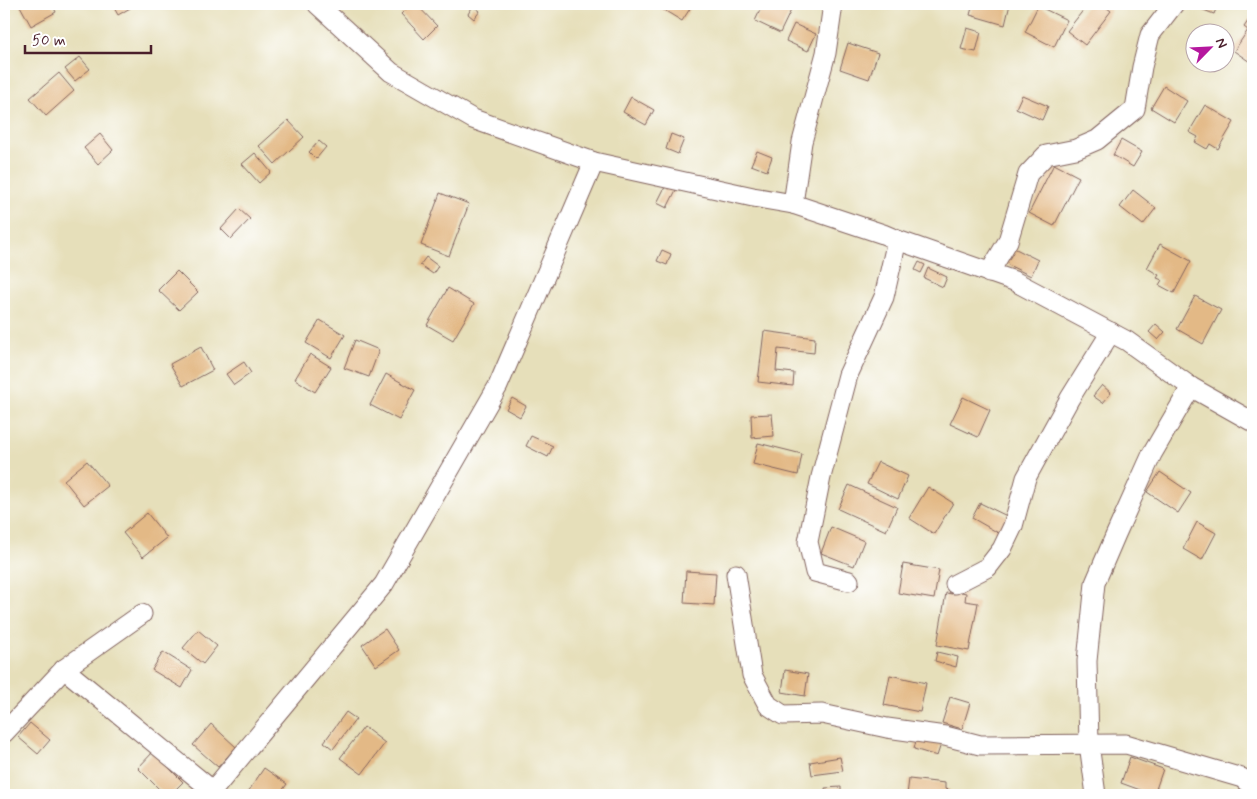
<svg xmlns="http://www.w3.org/2000/svg" width="1257" height="799" viewBox="0 0 1257 799" font-family="Mynerve,sans-serif">
  <style>
    .building { fill: #e3b986 }
    .lines { fill: none; stroke-linecap: round; stroke-linejoin: round }
    .minor-casing { stroke: #81625d; stroke-width: 21 }
    .minor { stroke: #fff; stroke-width: 19 }
  </style>
  <rect width="100%" height="100%" fill="#fff"/>
  <filter id="ink" filterUnits="userSpaceOnUse"><feTurbulence type="fractalNoise" baseFrequency=".02" numOctaves="2"/><feDisplacementMap in="SourceGraphic" scale="10" xChannelSelector="R" yChannelSelector="G"/><feConvolveMatrix kernelMatrix="1 2 1 2 8 2 1 2 1" color-interpolation-filters="sRGB"/></filter>
  <filter id="wash" filterUnits="userSpaceOnUse"><feTurbulence type="fractalNoise" baseFrequency=".0096" numOctaves="4" result="noise"/><feDisplacementMap in="SourceGraphic" scale="20" xChannelSelector="R" yChannelSelector="G"/><feGaussianBlur stdDeviation="1.12" result="paint"/><feColorMatrix in="noise" values="0 0 0 0 0 0 0 0 0 0 0 0 0 0 0 0 0 1.4 0 .05"/><feComposite in="paint" operator="in"/></filter>
  <g filter="url(#wash)">
    <rect width="100%" height="100%" fill="#e6dfba"/>
    <g id="blocks">
      <g class="building">
        <path d="M19 4H52L56 12 31 26Z"/>
        <path d="M112 4H137L118 15Z"/>
        <path d="M411 4H416L437 26 424 39 401 14Z"/>
        <path d="M654 4H693L682 21Z"/>
        <path d="M763 4H794L780 33 755 21Z"/>
        <path d="M973 4H1010L1005 25 970 15Z"/>
        <path d="M1088 4H1102L1111 11 1085 45 1067 31Z"/>
        <path d="M1203 4H1218L1214 14 1201 9Z"/>
        <path d="M473 6 480 11 474 19 468 14Z"/>
        <path d="M1038 6 1067 20 1054 47 1025 32Z"/>
        <path d="M1253 14V64L1234 51 1248 30 1244 27Z"/>
        <path d="M794 24 816 34 808 51 786 41Z"/>
        <path d="M967 28 981 32 976 52 961 49Z"/>
        <path d="M848 43 878 53 869 79 840 69Z"/>
        <path d="M80 57 90 69 75 81 65 69Z"/>
        <path d="M59 73 74 91 46 116 30 98Z"/>
        <path d="M1164 86 1187 101 1174 122 1151 108Z"/>
        <path d="M1022 95 1048 106 1042 120 1016 108Z"/>
        <path d="M631 97 654 110 646 125 623 112Z"/>
        <path d="M1205 105 1234 122 1218 149 1210 144 1207 149 1195 142 1198 137 1189 132Z"/>
        <path d="M288 120 304 137 275 164 259 146Z"/>
        <path d="M100 134 113 150 98 164 84 148Z"/>
        <path d="M671 134 684 139 678 154 666 149Z"/>
        <path d="M1121 140 1142 152 1133 167 1113 155Z"/>
        <path d="M319 141 326 147 316 159 309 152Z"/>
        <path d="M757 151 772 157 767 171 751 165Z"/>
        <path d="M255 153 271 172 259 183 242 164Z"/>
        <path d="M1054 164 1079 177 1054 226 1029 213Z"/>
        <path d="M666 185 676 190 667 208 657 203Z"/>
        <path d="M1133 190 1156 208 1143 225 1120 207Z"/>
        <path d="M440 193 469 204 449 256 421 245Z"/>
        <path d="M239 209 250 219 231 239 221 229Z"/>
        <path d="M1160 244 1191 261 1174 293 1159 285 1162 280 1157 278 1159 275 1147 268Z"/>
        <path d="M1010 246 1038 260 1031 276 1002 262Z"/>
        <path d="M662 250 671 254 667 265 657 261Z"/>
        <path d="M426 257 438 266 433 274 420 265Z"/>
        <path d="M919 262 925 265 921 273 915 270Z"/>
        <path d="M928 268 947 277 943 287 924 278Z"/>
        <path d="M177 271 198 292 179 310 158 290Z"/>
        <path d="M448 288 474 304 453 340 427 325Z"/>
        <path d="M1195 296 1221 310 1203 344 1177 329Z"/>
        <path d="M320 320 345 335 331 358 306 343Z"/>
        <path d="M1156 324 1165 332 1158 340 1149 332Z"/>
        <path d="M764 331 815 338 814 353 778 349 776 371 794 373 793 386 758 382Z"/>
        <path d="M355 340 379 350 369 377 344 368Z"/>
        <path d="M201 347 213 370 183 386 170 364Z"/>
        <path d="M310 354 331 367 315 392 295 379Z"/>
        <path d="M244 362 251 373 234 385 226 374Z"/>
        <path d="M386 374 415 390 399 420 370 405Z"/>
        <path d="M1102 385 1111 393 1103 403 1093 396Z"/>
        <path d="M963 397 990 410 978 437 950 424Z"/>
        <path d="M512 398 526 406 520 417 506 409Z"/>
        <path d="M772 414 774 436 752 438 751 415Z"/>
        <path d="M531 436 553 446 548 457 526 446Z"/>
        <path d="M758 443 802 454 798 475 753 464Z"/>
        <path d="M87 461 108 486 84 505 64 480Z"/>
        <path d="M878 462 908 476 898 499 867 484Z"/>
        <path d="M1160 472 1191 493 1178 513 1147 492Z"/>
        <path d="M849 485 897 507 886 531 838 509Z"/>
        <path d="M928 487 953 503 934 534 909 518Z"/>
        <path d="M980 503 1011 518 1002 535 972 518Z"/>
        <path d="M147 513 167 538 143 557 123 533Z"/>
        <path d="M1197 522 1216 533 1202 560 1183 549Z"/>
        <path d="M831 527 864 541 854 566 821 553Z"/>
        <path d="M903 564 939 570 934 599 898 593Z"/>
        <path d="M686 571 716 573 714 605 684 603Z"/>
        <path d="M953 590 966 593 965 601 978 603 969 651 937 645 946 593 952 594Z"/>
        <path d="M385 629 399 650 376 666 362 645Z"/>
        <path d="M198 630 217 646 203 664 183 648Z"/>
        <path d="M163 652 192 670 182 688 152 670Z"/>
        <path d="M937 652 958 657 956 667 935 661Z"/>
        <path d="M785 670 808 674 805 696 782 692Z"/>
        <path d="M890 675 926 683 920 712 884 705Z"/>
        <path d="M950 697 970 703 962 729 942 723Z"/>
        <path d="M346 712 356 719 333 749 324 742Z"/>
        <path d="M30 723 50 740 38 754 18 737Z"/>
        <path d="M211 724 236 747 218 767 193 745Z"/>
        <path d="M364 727 385 743 362 774 340 758Z"/>
        <path d="M917 737 941 744 937 756 914 749Z"/>
        <path d="M153 752 183 782 170 795H165L138 768Z"/>
        <path d="M840 757 843 771 812 775 810 762Z"/>
        <path d="M1130 757 1163 769 1154 795 1121 783Z"/>
        <path d="M264 768 287 784 279 795H246Z"/>
        <path d="M909 779 945 783V789L950 790 949 795H907Z"/>
        <path d="M841 787V795H826L825 788Z"/>
      </g>
    </g>
  </g>
  <g filter="url(#ink)">
    <use href="#blocks" fill-opacity="0" stroke="#81625d" stroke-width="1"/>
    <g class="lines">
      <defs>
        <g id="minor">
          <path d="M317 4 391 72 473 119 594 162 753 197 793 204 883 234 897 240 1014 281 1127 341 1191 387 1253 422"/>
          <path d="M793 204 802 142 826 53 833 4"/>
          <path d="M989 273 1008 241 1028 174 1046 155 1076 149 1097 140 1135 109 1142 67 1150 35 1174 4"/>
          <path d="M736 574 752 675 768 705 783 715 822 714 887 728 945 736 980 745 1126 744 1242 778 1253 787"/>
          <path d="M849 581 815 572 808 542 821 477 848 375 884 297 897 240"/>
          <path d="M955 584 988 567 1002 549 1013 526 1026 478 1070 398 1111 332"/>
          <path d="M64 669 212 790"/>
          <path d="M4 733 64 669 142 614"/>
          <path d="M209 795 384 584 498 386 594 162"/>
          <path d="M1096 795 1089 744 1087 661 1095 583 1116 534 1152 454 1191 387"/>
        </g>
      </defs>
      <use href="#minor" class="minor-casing"/>
      <use href="#minor" class="minor"/>
    </g>
  </g>
  <rect width="1257" height="799" fill="none" stroke="#fff" stroke-width="20"/>
  <g transform="translate(1210 48) rotate(66)"><circle r="24" fill="#ffffff" stroke="#b7a5aa"/>
  <path d="M0-4L9 19L0 12L-9 19Z" fill="#b5179e"/>
  <text y="-8" font-size="14" font-weight="bold" text-anchor="middle" fill="#4a1f2b">N</text>
  </g>
  <path d="M25 45v8h126v-8" fill="none" stroke="#4a1f2b" stroke-width="2.5"/>
  <text x="32" y="45" font-size="15" fill="#4a1f2b" stroke="#ffffff" stroke-width="4" paint-order="stroke">50 m</text>
</svg>
